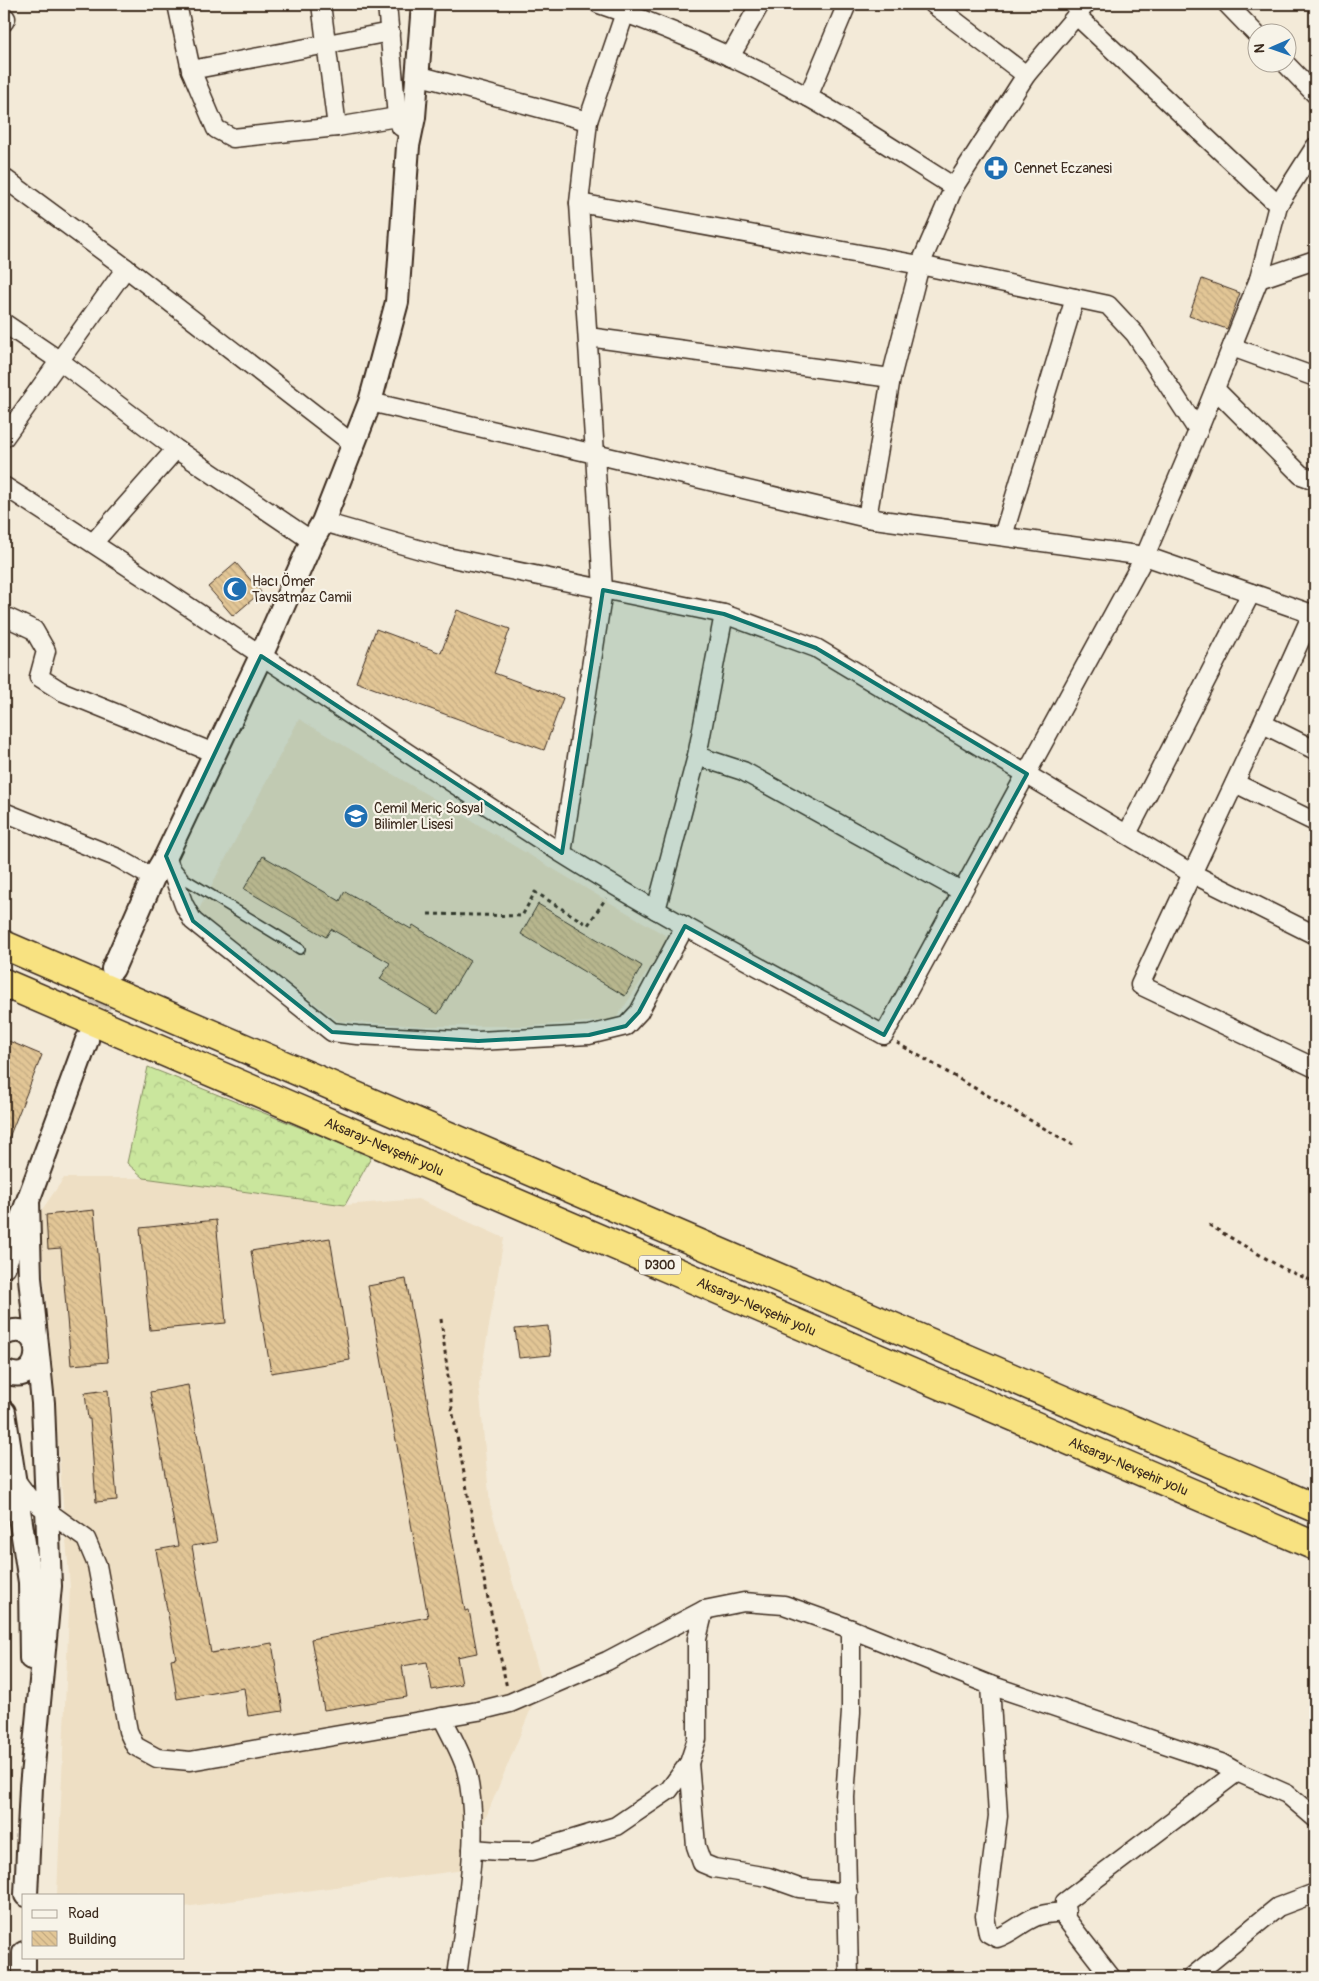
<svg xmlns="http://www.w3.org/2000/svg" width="1319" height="1981" viewBox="0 0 1319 1981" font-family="Pangolin,sans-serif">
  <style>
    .built { fill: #eedfc4 }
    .forest { fill: url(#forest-crowns); stroke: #82885e }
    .building { fill: url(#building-back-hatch); stroke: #3b2a1e }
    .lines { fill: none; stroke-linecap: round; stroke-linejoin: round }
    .tertiary-tunnel { stroke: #cec4b3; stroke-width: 22; stroke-dasharray: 22 11; stroke-linecap: butt }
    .service-casing { stroke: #3b2a1e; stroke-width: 12 }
    .minor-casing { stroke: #3b2a1e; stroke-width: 21 }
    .tertiary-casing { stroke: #3b2a1e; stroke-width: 26 }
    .trunk-casing { stroke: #3b2a1e; stroke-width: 31 }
    .path { stroke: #3b2a1e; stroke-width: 3; stroke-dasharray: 4 4; stroke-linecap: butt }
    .service { stroke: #f7f3e8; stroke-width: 9 }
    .minor { stroke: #f7f3e8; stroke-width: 18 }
    .tertiary { stroke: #f7f3e8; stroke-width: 22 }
    .trunk { stroke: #f8e281; stroke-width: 28 }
    .marked { fill: #0f766e; fill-opacity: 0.2; stroke: #0f766e; stroke-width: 4; stroke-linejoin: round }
    .labels { text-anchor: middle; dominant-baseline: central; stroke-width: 4.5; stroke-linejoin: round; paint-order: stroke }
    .shield { fill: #f7f3e8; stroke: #73665b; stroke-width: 1 }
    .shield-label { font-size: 12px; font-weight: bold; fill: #3b2a1e }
    .poi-label { font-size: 14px; fill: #3b2a1e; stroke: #f7f3e8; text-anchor: start }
    .street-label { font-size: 14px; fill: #3b2a1e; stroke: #f7f3e8 }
  </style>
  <defs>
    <pattern id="forest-crowns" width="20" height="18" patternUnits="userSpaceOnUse" patternTransform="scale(1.25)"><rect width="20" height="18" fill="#cae69d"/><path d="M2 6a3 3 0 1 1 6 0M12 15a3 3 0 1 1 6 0" fill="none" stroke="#aec587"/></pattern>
    <pattern id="building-back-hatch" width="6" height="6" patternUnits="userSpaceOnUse" patternTransform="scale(1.25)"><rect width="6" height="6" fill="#e2c696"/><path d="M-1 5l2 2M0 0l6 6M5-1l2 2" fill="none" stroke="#c3aa81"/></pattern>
  </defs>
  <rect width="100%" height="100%" fill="#f3ead8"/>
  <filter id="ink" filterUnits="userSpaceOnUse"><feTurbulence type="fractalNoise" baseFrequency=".02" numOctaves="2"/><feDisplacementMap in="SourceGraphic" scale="10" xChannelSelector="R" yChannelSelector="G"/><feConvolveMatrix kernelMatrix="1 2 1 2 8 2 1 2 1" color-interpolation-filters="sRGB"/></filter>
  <g filter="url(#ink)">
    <g class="built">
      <path d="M299 719 670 938 615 1020 531 1026H424L338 1021 197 913Z"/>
      <path d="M64 1178H144L345 1205 418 1199 504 1238 479 1385 490 1505 542 1682 464 1870 184 1907V1895H57L70 1587 39 1214Z"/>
    </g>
    <path class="forest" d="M148 1067 372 1156 345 1205 144 1178 127 1163Z"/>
    <g class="building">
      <path d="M1202 279 1240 293 1227 329 1189 316Z"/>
      <path d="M236 563 261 592 233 616 208 587Z"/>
      <path d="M457 610 510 629 494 673 563 698 544 750 356 682 376 629 441 653Z"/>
      <path d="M263 856 340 901 345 891 411 929 413 925 470 961 438 1014 380 979 390 963 331 929 326 937 244 889Z"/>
      <path d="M538 904 642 966 625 996 521 934Z"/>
      <path d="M4 1039 42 1055 4 1150Z"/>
      <path d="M94 1210 108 1362 71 1365 61 1248 48 1249 46 1215Z"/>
      <path d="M216 1220 226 1323 150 1330 140 1228Z"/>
      <path d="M330 1238 350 1360 271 1373 251 1251Z"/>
      <path d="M406 1279 465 1611 469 1610 477 1653 457 1657 462 1684 432 1690 427 1662 402 1666 407 1697 324 1710 311 1639 428 1617 368 1286Z"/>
      <path d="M548 1326 551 1355 519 1358 515 1329Z"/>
      <path d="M188 1385 217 1542 192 1546 211 1653 272 1643 283 1711 248 1716 244 1688 177 1699 171 1659 176 1658 156 1550 178 1546 150 1392Z"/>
      <path d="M108 1390 117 1500 96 1502 90 1419H88L85 1393Z"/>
    </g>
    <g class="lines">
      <path class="tertiary-tunnel" d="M88 1037 112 973"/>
      <defs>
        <path id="service" d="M176 868 185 879 300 949"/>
        <g id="minor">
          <path d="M177 4 191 70 216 129 233 138 337 127 397 117"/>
          <path d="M321 4 337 127"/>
          <path d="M387 4 397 117 401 127"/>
          <path d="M599 4C671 28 742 60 808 97 858 125 906 157 954 187"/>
          <path d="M628 4 588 121 579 203 595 454 867 518 1145 556 1315 615"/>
          <path d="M933 4 1026 75"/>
          <path d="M1227 4 1256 34"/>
          <path d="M1076 15 1278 205"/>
          <path d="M4 22 6 18"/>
          <path d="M730 57 760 4"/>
          <path d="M1284 62 1315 94"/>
          <path d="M191 70 390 32"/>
          <path d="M417 75 588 121"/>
          <path d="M808 97 847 4"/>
          <path d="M4 178 126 268 353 444"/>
          <path d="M579 203 920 265 1108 305 1135 334 1198 431"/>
          <path d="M1259 279 1315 260"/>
          <path d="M4 323 60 361 176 449 312 541"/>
          <path d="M588 337 891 378"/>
          <path d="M1232 347 1315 377"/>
          <path d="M1215 389 1301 475 1315 480"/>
          <path d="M370 402 595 454 603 590 562 853"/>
          <path d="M4 438 126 268"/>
          <path d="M4 486C192 605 373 734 561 853 666 919 776 976 884 1035L1145 556 1198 431 1259 279 1278 205 1315 147"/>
          <path d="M867 518 891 378 920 265 954 187 1026 75 1086 4"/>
          <path d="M323 522 442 556 724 614 816 648 1191 873 1315 935"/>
          <path d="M1003 536 1075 298"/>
          <path d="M93 543 176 449"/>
          <path d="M1312 614C1257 739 1197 861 1140 985L1315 1068"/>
          <path d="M4 616 34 630 46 651 39 677 61 691 214 753"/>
          <path d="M1263 724 1315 750"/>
          <path d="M697 756 743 771 961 891"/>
          <path d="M1235 783 1315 822"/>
          <path d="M4 812 118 858 153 878"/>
          <path d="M1127 834 1251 593"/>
          <path d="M166 856 184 905 193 921 332 1032 357 1035 478 1041 589 1035 626 1026 639 1012 685 926"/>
          <path d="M656 910 697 756 724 614"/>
          <path d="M15 1479 29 1498 86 1539 97 1565 128 1731 135 1746 157 1758 190 1761 478 1711 510 1703 607 1661 704 1610 744 1602 784 1605 851 1629 990 1685 1221 1763 1237 1772 1287 1794 1315 1818"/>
          <path d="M990 1685 998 1816 985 1916 988 1933 997 1938C1012 1933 1021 1923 1035 1917 1044 1913 1055 1913 1066 1912"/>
          <path d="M442 1717C450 1734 461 1752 466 1769 482 1833 465 1912 457 1977"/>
          <path d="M689 1763 696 1846 702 1863 714 1868 768 1877 799 1888 848 1893"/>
          <path d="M472 1849 500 1851H533L616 1826 669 1790 689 1763 697 1739V1639L704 1610"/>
          <path d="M849 1977 845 1797 851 1712V1629"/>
          <path d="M1111 1977 1066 1919 1065 1902 1237 1772"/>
          <path d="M1192 1977 1278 1907 1315 1893"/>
        </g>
        <g id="tertiary">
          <path d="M113 969 153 878 166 856 261 656 312 541 323 522 370 402 397 302 408 146 414 117 423 4"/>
          <path d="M4 1266 87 1040"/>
          <path d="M4 1334C48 1315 46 1391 4 1371"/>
          <path d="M4 1412 30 1582 31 1658"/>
          <path d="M26 1895 31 1787 50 1586 43 1403 30 1278 28 1201"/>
          <path d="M24 1953V1977"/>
        </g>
        <g id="trunk">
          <path d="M4 945 1315 1508"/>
          <path id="s1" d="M4 983 1315 1546"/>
        </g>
      </defs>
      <use href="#service" class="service-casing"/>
      <use href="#minor" class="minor-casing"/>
      <use href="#tertiary" class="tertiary-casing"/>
      <use href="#trunk" class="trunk-casing"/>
      <g class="path">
        <path d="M428 914 522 916 535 892 588 925 606 898"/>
        <path d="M897 1043 1073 1145"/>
        <path d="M1209 1225 1284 1269 1315 1282"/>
        <path d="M441 1319 452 1409 483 1575 507 1688"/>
      </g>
      <use href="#service" class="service"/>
      <use href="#minor" class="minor"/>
      <use href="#tertiary" class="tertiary"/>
      <use href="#trunk" class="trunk"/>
    </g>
  </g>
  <path class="marked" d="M603 590 724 614 816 648 1027 774 884 1035 685 926 639 1012 626 1026 589 1035 478 1041 332 1032 193 921 166 856 261 656 562 853Z"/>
  <defs>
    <symbol id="pharmacy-disc" viewBox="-11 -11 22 22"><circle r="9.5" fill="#1f6fb2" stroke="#f7f3e8"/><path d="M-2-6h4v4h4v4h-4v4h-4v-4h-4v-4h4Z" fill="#fff"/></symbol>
    <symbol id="mosque-disc" viewBox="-11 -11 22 22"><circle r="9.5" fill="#1f6fb2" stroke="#f7f3e8"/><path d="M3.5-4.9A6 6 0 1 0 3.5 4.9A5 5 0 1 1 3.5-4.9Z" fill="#fff"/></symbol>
    <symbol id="school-disc" viewBox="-11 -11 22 22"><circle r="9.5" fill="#1f6fb2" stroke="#f7f3e8"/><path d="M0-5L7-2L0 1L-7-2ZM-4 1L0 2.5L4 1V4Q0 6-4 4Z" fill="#fff"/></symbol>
  </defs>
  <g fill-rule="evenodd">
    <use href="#pharmacy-disc" x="982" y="154" width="28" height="28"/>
    <use href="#mosque-disc" x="221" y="575" width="28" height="28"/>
    <use href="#school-disc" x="342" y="802" width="28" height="28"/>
  </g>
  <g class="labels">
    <rect class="shield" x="639" y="1255.5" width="42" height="19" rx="4"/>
    <g class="shield-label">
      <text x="660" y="1265">D300</text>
    </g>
    <g class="poi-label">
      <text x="1014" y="168">Cennet Eczanesi</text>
      <text x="252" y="581">Hacı Ömer<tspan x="252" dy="16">Tavsatmaz Camii</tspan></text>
      <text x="374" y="808">Cemil Meriç Sosyal<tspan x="374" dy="16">Bilimler Lisesi</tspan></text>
    </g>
    <g class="street-label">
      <text stroke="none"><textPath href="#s1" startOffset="414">Aksaray-Nevşehir yolu</textPath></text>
      <text stroke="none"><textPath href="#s1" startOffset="819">Aksaray-Nevşehir yolu</textPath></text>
      <text stroke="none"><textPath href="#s1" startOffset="1224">Aksaray-Nevşehir yolu</textPath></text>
    </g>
  </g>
  <rect width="1319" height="1981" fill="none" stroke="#f7f3e8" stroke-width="20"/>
  <rect x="10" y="10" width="1299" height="1961" fill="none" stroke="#3b2a1e" stroke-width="2" filter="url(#ink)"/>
  <rect x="22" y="1894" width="162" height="65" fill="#f7f3e8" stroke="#aca397"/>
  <rect x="32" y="1910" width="25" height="8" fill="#f7f3e8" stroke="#aca397"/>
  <text x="68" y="1918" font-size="15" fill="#3b2a1e">Road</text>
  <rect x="32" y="1931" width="25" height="15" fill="url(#building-back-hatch)" stroke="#aca397"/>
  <text x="68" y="1944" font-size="15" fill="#3b2a1e">Building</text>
  <g transform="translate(1272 48) rotate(268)"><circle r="24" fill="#f7f3e8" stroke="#aca397"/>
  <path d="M0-4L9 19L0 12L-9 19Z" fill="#1f6fb2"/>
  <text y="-8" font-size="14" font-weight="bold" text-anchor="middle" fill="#3b2a1e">N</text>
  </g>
</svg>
